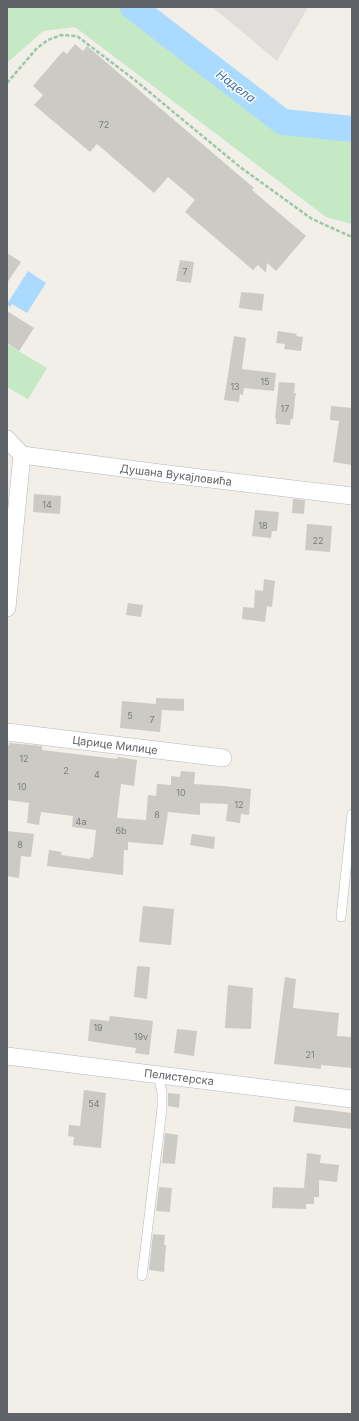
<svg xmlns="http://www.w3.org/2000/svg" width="359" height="1421" viewBox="0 0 359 1421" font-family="Inter,sans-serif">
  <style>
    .industrial { fill: #e0deda }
    .green { fill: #c5e8c5 }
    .water { fill: #aadaff }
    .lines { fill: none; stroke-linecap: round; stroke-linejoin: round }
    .river { stroke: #aadaff; stroke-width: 26 }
    .building { fill: #cccac5 }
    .lane-casing { stroke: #b5b8bc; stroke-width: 10 }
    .street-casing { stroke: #b5b8bc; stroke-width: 18 }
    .path { stroke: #9cc7a9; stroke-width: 2.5; stroke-dasharray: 4 2; stroke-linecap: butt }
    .lane { stroke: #fff; stroke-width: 9 }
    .street { stroke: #fff; stroke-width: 17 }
    .labels { text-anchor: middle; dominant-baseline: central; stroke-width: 3; stroke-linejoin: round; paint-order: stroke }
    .number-label { font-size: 9px; fill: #7a7d7f }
    .street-label { font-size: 11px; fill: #5f6368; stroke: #fff }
    .water-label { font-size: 12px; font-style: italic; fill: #4174aa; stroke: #fff }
  </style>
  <rect width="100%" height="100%" fill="#f1efe8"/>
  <path class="industrial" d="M212 7H308L277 61Z"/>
  <g class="green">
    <path d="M7 7H140L312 135 352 142V224L326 217 75 27 43 31 7 63Z"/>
    <path d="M7 344 47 368 28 399 7 387Z"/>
  </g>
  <path class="water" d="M28 271 46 283 27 313 12 304 10 307 7 304Z"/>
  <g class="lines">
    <path class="river" d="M133 7 283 122 352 129"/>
  </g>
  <g class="building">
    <path d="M75 44 83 51 87 46 254 188 252 190 306 236 276 271 267 263 266 273 258 265 253 270 185 212 195 200 168 177 154 193 97 144 90 152 34 105 43 95 33 86 63 51 67 54Z"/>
    <path d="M7 253 21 262 7 283Z"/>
    <path d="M180 260 194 262 191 283 176 281Z"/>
    <path d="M241 292 264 294 262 311 239 308Z"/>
    <path d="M7 311 34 328 19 351 7 343Z"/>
    <path d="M278 331 297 334 296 336 303 337 301 351 284 349 285 344 276 343Z"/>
    <path d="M234 336 246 338 242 369 276 373 274 391 244 388 243 395 240 394 239 402 224 400Z"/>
    <path d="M279 382 295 383 294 393H296L295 399 293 419H291L290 425 276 424V418H275Z"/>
    <path d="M331 406 352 408V465L333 462 339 421 330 420Z"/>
    <path d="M34 494 61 496 60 514 33 512Z"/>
    <path d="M293 499 305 500 304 514 292 513Z"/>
    <path d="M255 510 279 512 277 531H272L271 538 252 536Z"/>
    <path d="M307 524 332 526 330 552 305 550Z"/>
    <path d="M264 579 275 581 272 607 267 606 265 622 242 619 243 607 254 608 255 590 263 591Z"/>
    <path d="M128 603 143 605 141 617 126 615Z"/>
    <path d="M156 698 184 699V711L162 710 160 732 120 728 122 701 156 704Z"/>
    <path d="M9 743 42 746V750L117 759 118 757 137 760 134 786 121 784 117 818 146 820 148 795 156 796 157 784 171 785V776L180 777 181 771 195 772 194 784 223 786 251 789 249 815 241 814 240 823 226 821 228 804 200 803V815L168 812 163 845 128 842V850H124L123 875 47 866 49 850 62 852 61 855 90 859V857H93L96 830 72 827 73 816 41 812 39 825 27 823 29 803 7 800V745H9Z"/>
    <path d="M7 831 34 834 31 857 21 856 19 878 7 876Z"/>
    <path d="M192 834 215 837 214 849 190 845Z"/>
    <path d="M143 906 174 909 171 945 139 942Z"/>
    <path d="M137 966 150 967 147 999 134 997Z"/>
    <path d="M285 977 296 979 293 1008 339 1013 337 1036 352 1037V1068L321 1065V1069L274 1064Z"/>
    <path d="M228 985 253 988 251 1029 225 1028Z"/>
    <path d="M110 1016 153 1021 149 1055 135 1053 136 1048 88 1041 90 1019 109 1021Z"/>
    <path d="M177 1029 197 1031 194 1056 174 1053Z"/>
    <path d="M84 1090 106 1093 101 1148 73 1145 74 1137 68 1136 69 1125 80 1126Z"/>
    <path d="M168 1093 180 1094 179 1108 168 1106Z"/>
    <path d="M295 1106 352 1113V1129L293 1122Z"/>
    <path d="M165 1133 178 1135 175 1164 162 1163Z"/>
    <path d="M307 1153 321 1155 320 1163 339 1165 337 1182 319 1180V1197H314V1204H306V1209L272 1208 273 1187 304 1188Z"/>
    <path d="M159 1187 172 1188 170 1212 156 1211Z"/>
    <path d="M153 1234 165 1235 164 1245H166L164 1272 149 1270Z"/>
  </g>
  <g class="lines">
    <defs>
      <g id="lane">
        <path d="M341 917 352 814"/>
        <path d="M142 1276 162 1108V1092L158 1075"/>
      </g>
      <g id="street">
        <path d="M7 439 22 455 168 474 352 496"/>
        <path d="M7 608 22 455"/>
        <path d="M7 732 223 758"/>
        <path d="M7 1056 352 1099"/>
      </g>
    </defs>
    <use href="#lane" class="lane-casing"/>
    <use href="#street" class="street-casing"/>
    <path class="path" d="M7 83 37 48 48 40 61 35 77 36 136 81 240 167 312 219 352 237"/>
    <use href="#lane" class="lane"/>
    <use href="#street" class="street"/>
  </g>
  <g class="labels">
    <g class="number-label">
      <text x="104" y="124">72</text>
      <text x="185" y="271">7</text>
      <text x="265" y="381">15</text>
      <text x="235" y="386">13</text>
      <text x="285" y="408">17</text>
      <text x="47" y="504">14</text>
      <text x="263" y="525">18</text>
      <text x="318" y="540">22</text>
      <text x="130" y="715">5</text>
      <text x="152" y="719">7</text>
      <text x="24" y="758">12</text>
      <text x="66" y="770">2</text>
      <text x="97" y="774">4</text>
      <text x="22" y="786">10</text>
      <text x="181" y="792">10</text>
      <text x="239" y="804">12</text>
      <text x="157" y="814">8</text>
      <text x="81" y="821">4a</text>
      <text x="121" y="830">6b</text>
      <text x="20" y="844">8</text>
      <text x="98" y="1027">19</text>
      <text x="141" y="1036">19v</text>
      <text x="310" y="1054">21</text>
      <text x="94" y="1103">54</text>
    </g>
    <g class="street-label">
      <text transform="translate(176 475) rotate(7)">Душана Вукајловића</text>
      <text transform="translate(115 745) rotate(7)">Царице Милице</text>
      <text transform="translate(179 1077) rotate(7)">Пелистерска</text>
    </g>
    <g class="water-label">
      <text transform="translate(236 86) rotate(37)">Надела</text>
    </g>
  </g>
  <rect width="359" height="1421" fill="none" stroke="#5f6368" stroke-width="16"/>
</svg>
